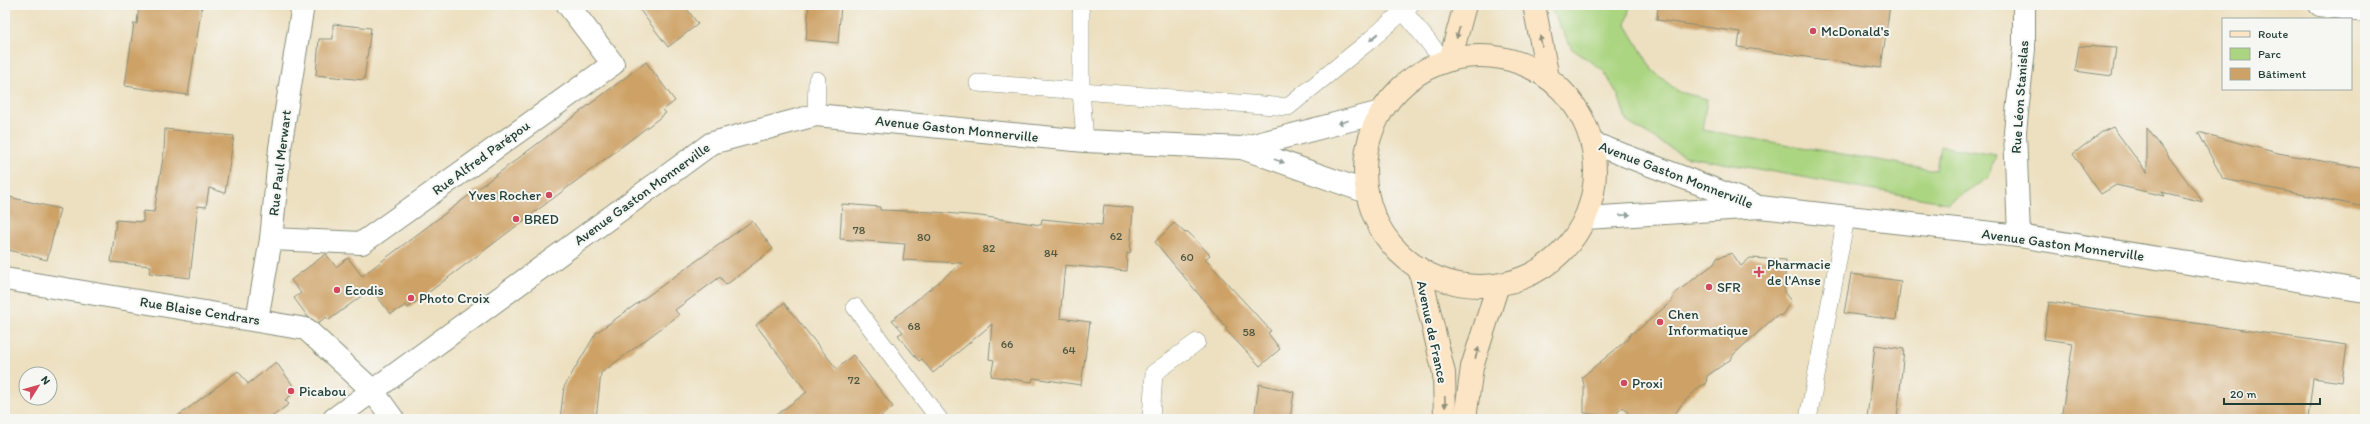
<svg xmlns="http://www.w3.org/2000/svg" width="2370" height="424" viewBox="0 0 2370 424" font-family="Itim,sans-serif">
  <style>
    .green { fill: #acd581; stroke: #66895a }
    .building { fill: #cea266 }
    .lines { fill: none; stroke-linecap: round; stroke-linejoin: round }
    .service-casing { stroke: #868e7a; stroke-width: 18 }
    .minor-casing { stroke: #868e7a; stroke-width: 24 }
    .tertiary-casing { stroke: #868e7a; stroke-width: 24 }
    .secondary-casing { stroke: #868e7a; stroke-width: 24 }
    .service { stroke: #fff; stroke-width: 17 }
    .minor { stroke: #fff; stroke-width: 22 }
    .tertiary { stroke: #fff; stroke-width: 22 }
    .secondary { stroke: #fce5c4; stroke-width: 22 }
    .oneway { fill: #8e917c }
    .oneway2 { fill: #8f9e9a }
    .poi-dot { fill: #d1495b; stroke: #f6f6f2; stroke-width: 1.5 }
    .labels { text-anchor: middle; dominant-baseline: central; stroke-width: 4; stroke-linejoin: round; paint-order: stroke }
    .number-label { font-size: 12px; fill: #4b5640 }
    .poi-label { font-size: 14px; fill: #1f3d34; stroke: #f6f6f2; text-anchor: start }
    .street-label { font-size: 14px; fill: #1f3d34; stroke: #f6f6f2 }
  </style>
  <rect width="100%" height="100%" fill="#f6f6f2"/>
  <filter id="ink" filterUnits="userSpaceOnUse"><feTurbulence type="fractalNoise" baseFrequency=".025" numOctaves="2"/><feDisplacementMap in="SourceGraphic" scale="8" xChannelSelector="R" yChannelSelector="G"/><feConvolveMatrix kernelMatrix="1 2 1 2 8 2 1 2 1" color-interpolation-filters="sRGB"/></filter>
  <filter id="wash" filterUnits="userSpaceOnUse"><feTurbulence type="fractalNoise" baseFrequency=".012" numOctaves="4" result="noise"/><feDisplacementMap in="SourceGraphic" scale="16" xChannelSelector="R" yChannelSelector="G"/><feGaussianBlur stdDeviation="0.9" result="paint"/><feColorMatrix in="noise" values="0 0 0 0 0 0 0 0 0 0 0 0 0 0 0 0 0 1.4 0 .05"/><feComposite in="paint" operator="in"/></filter>
  <g filter="url(#wash)">
    <rect width="100%" height="100%" fill="#ede0c0"/>
    <path class="green" d="M1549 5H1630L1626 25 1653 71 1679 92 1707 99 1702 130 1936 170 1940 146 1996 155 1989 177 1948 203 1684 156 1627 122 1618 95 1603 70 1572 49Z"/>
    <g id="blocks">
      <g class="building">
        <path d="M139 5H202L188 95 125 86 134 23 137 24Z"/>
        <path d="M636 5H684L698 24 668 47Z"/>
        <path d="M809 5H841L838 43 806 40Z"/>
        <path d="M1658 5H1890L1881 68 1738 47 1740 32 1657 20Z"/>
        <path d="M333 24 371 28 364 80 316 75 319 39H333Z"/>
        <path d="M2079 46 2116 48 2112 76 2075 71Z"/>
        <path d="M646 62 675 101 663 110 666 113 408 308 406 305 391 314 371 289 329 320 326 317 318 323 308 317 294 298 301 293 291 280 326 254 336 267 348 258 362 276Z"/>
        <path d="M2113 127 2147 173V128L2203 202 2162 192 2165 196 2116 185 2101 194 2073 154 2102 132Z"/>
        <path d="M165 129 234 136 225 193 209 188 206 207 198 206 190 278 149 273 151 266 111 262 116 220 143 222V211L154 212 164 152Z"/>
        <path d="M2198 132 2278 153 2365 169V207L2223 179Z"/>
        <path d="M5 196 60 209 47 260 5 249Z"/>
        <path d="M842 204 880 207V210L933 212 980 216 1041 225 1042 219 1102 225 1104 205 1133 208 1130 253H1127L1126 271 1065 265 1060 318 1090 322 1081 385 1033 378 1032 382 991 376 994 360 989 359 992 324 933 373 922 359 919 361 898 335 903 332 892 320 962 263 903 260 905 244 840 239Z"/>
        <path d="M752 221 773 249 726 285 720 277 675 310 679 315 601 373 596 419H560L564 387 596 333Z"/>
        <path d="M1174 223 1185 233 1188 232 1210 255 1205 259 1271 331 1268 333 1280 349 1260 366 1225 329 1227 328 1155 242Z"/>
        <path d="M1732 253 1741 266 1750 258 1786 260 1784 292 1791 301 1782 315 1776 316 1734 354 1731 359 1707 376 1706 384 1700 386 1681 405 1672 419H1633L1623 407 1613 417 1584 413V385L1582 377 1628 339 1630 334 1639 329 1672 301 1674 294 1714 264 1717 258Z"/>
        <path d="M1851 274 1901 281 1896 320 1844 313Z"/>
        <path d="M2049 302 2347 345 2342 382 2313 378 2308 419H2061L2073 343 2044 339Z"/>
        <path d="M784 303 837 369 853 355 893 407 877 419H771L807 392 756 325Z"/>
        <path d="M1875 345 1904 349 1897 419H1867Z"/>
        <path d="M276 362 297 391 285 400 289 404 269 419H174L238 371 248 384Z"/>
        <path d="M1259 384 1294 392 1290 419H1254Z"/>
      </g>
    </g>
  </g>
  <g filter="url(#ink)">
    <use href="#blocks" fill-opacity="0" stroke="#868e7a" stroke-width="1"/>
    <g class="lines">
      <defs>
        <g id="service">
          <path d="M1404 12 1444 61"/>
          <path d="M1081 13V91L1085 141"/>
          <path d="M978 83 1288 107 1369 41 1410 5"/>
          <path d="M816 115 817 80"/>
          <path d="M855 307 939 419"/>
          <path d="M1151 419 1154 373 1197 342"/>
          <path d="M1808 419 1846 218"/>
        </g>
        <g id="minor">
          <path d="M2320 5 2365 11"/>
          <path d="M2019 236 2015 131 2024 49V5"/>
          <path d="M271 239 362 243 613 64 568 5"/>
          <path d="M5 279 306 329 372 390 393 419"/>
          <path d="M257 320 271 239 280 148 303 5"/>
        </g>
        <g id="tertiary">
          <path d="M1592 143 1753 204"/>
          <path d="M1242 148 1381 112"/>
          <path d="M1586 218 1760 207 2019 236 2365 291"/>
          <path d="M334 419 712 143 816 115 1085 141 1242 148 1367 192"/>
        </g>
        <g id="secondary">
          <path d="M1534 5 1548 78"/>
          <circle cx="1480" cy="171" r="115"/>
          <path d="M1450 60 1465 5"/>
          <path d="M1419 268 1444 373 1445 419"/>
          <path d="M1465 419 1472 367 1498 285"/>
        </g>
      </defs>
      <use href="#service" class="service-casing"/>
      <use href="#minor" class="minor-casing"/>
      <use href="#tertiary" class="tertiary-casing"/>
      <use href="#secondary" class="secondary-casing"/>
      <use href="#service" class="service"/>
      <use href="#minor" class="minor"/>
      <use href="#tertiary" class="tertiary"/>
      <use href="#secondary" class="secondary"/>
    </g>
    <defs><path id="oneway-solid" d="M-6-.8H1V-3.2L6.5 0L1 3.2V.8H-6Z"/></defs>
    <g class="oneway">
      <use href="#oneway-solid" transform="translate(1458 33) rotate(105)"/>
      <use href="#oneway-solid" transform="translate(1541 41) rotate(-100)"/>
      <use href="#oneway-solid" transform="translate(1477 353) rotate(-72)"/>
      <use href="#oneway-solid" transform="translate(1445 402) rotate(88)"/>
    </g>
    <g class="oneway2">
      <use href="#oneway-solid" transform="translate(1374 37) rotate(140)"/>
      <use href="#oneway-solid" transform="translate(1343 122) rotate(165)"/>
      <use href="#oneway-solid" transform="translate(1279 161) rotate(19)"/>
      <use href="#oneway-solid" transform="translate(1625 215) rotate(-4)"/>
    </g>
  </g>
  <g class="poi-dot">
    <circle cx="1813" cy="31" r="4"/>
    <circle cx="549" cy="195" r="4"/>
    <circle cx="516" cy="219" r="4"/>
    <path d="M1757 266h4v4h4v4h-4v4h-4v-4h-4v-4h4z"/>
    <circle cx="1709" cy="287" r="4"/>
    <circle cx="337" cy="290" r="4"/>
    <circle cx="411" cy="298" r="4"/>
    <circle cx="1660" cy="322" r="4"/>
    <circle cx="1624" cy="383" r="4"/>
    <circle cx="291" cy="391" r="4"/>
  </g>
  <g class="labels">
    <g class="number-label">
      <text x="859" y="230">78</text>
      <text x="1116" y="236">62</text>
      <text x="924" y="237">80</text>
      <text x="989" y="248">82</text>
      <text x="1051" y="253">84</text>
      <text x="1187" y="257">60</text>
      <text x="914" y="326">68</text>
      <text x="1249" y="332">58</text>
      <text x="1007" y="344">66</text>
      <text x="1069" y="350">64</text>
      <text x="854" y="380">72</text>
    </g>
    <g class="poi-label">
      <text x="1821" y="31">McDonald's</text>
      <text x="541" y="195" text-anchor="end">Yves Rocher</text>
      <text x="524" y="219">BRED</text>
      <text x="1767" y="264">Pharmacie<tspan x="1767" dy="16">de l'Anse</tspan></text>
      <text x="1717" y="287">SFR</text>
      <text x="345" y="290">Ecodis</text>
      <text x="419" y="298">Photo Croix</text>
      <text x="1668" y="314">Chen<tspan x="1668" dy="16">Informatique</tspan></text>
      <text x="1632" y="383">Proxi</text>
      <text x="299" y="391">Picabou</text>
    </g>
    <g class="street-label">
      <text transform="translate(2020 97) rotate(-86)">Rue Léon Stanislas</text>
      <text transform="translate(957 129) rotate(6)">Avenue Gaston Monnerville</text>
      <text transform="translate(481 158) rotate(-36)">Rue Alfred Parépou</text>
      <text transform="translate(280 163) rotate(-83)">Rue Paul Merwart</text>
      <text transform="translate(1676 175) rotate(21)">Avenue Gaston Monnerville</text>
      <text transform="translate(642 194) rotate(-36)">Avenue Gaston Monnerville</text>
      <text transform="translate(2063 245) rotate(8)">Avenue Gaston Monnerville</text>
      <text transform="translate(200 311) rotate(9)">Rue Blaise Cendrars</text>
      <text transform="translate(1432 332) rotate(78)">Avenue de France</text>
    </g>
  </g>
  <rect width="2370" height="424" fill="none" stroke="#f6f6f2" stroke-width="20"/>
  <rect x="2222" y="18" width="130" height="72" fill="#f6f6f2" stroke="#a0aca6"/>
  <rect x="2230" y="31" width="20" height="6" fill="#fce5c4" stroke="#a0aca6"/>
  <text x="2258" y="38" font-size="12" fill="#1f3d34">Route</text>
  <rect x="2230" y="48" width="20" height="12" fill="#acd581" stroke="#a0aca6"/>
  <text x="2258" y="58" font-size="12" fill="#1f3d34">Parc</text>
  <rect x="2230" y="68" width="20" height="12" fill="#cea266" stroke="#a0aca6"/>
  <text x="2258" y="78" font-size="12" fill="#1f3d34">Bâtiment</text>
  <g transform="translate(38 386) rotate(53)"><circle r="19" fill="#f6f6f2" stroke="#a0aca6"/>
  <path d="M0-3L7 15L0 10L-7 15Z" fill="#d1495b"/>
  <text y="-6" font-size="11" font-weight="bold" text-anchor="middle" fill="#1f3d34">N</text>
  </g>
  <path d="M2224 398v6h96v-6" fill="none" stroke="#1f3d34" stroke-width="2"/>
  <text x="2230" y="398" font-size="12" fill="#1f3d34" stroke="#f6f6f2" stroke-width="3" paint-order="stroke">20 m</text>
</svg>
